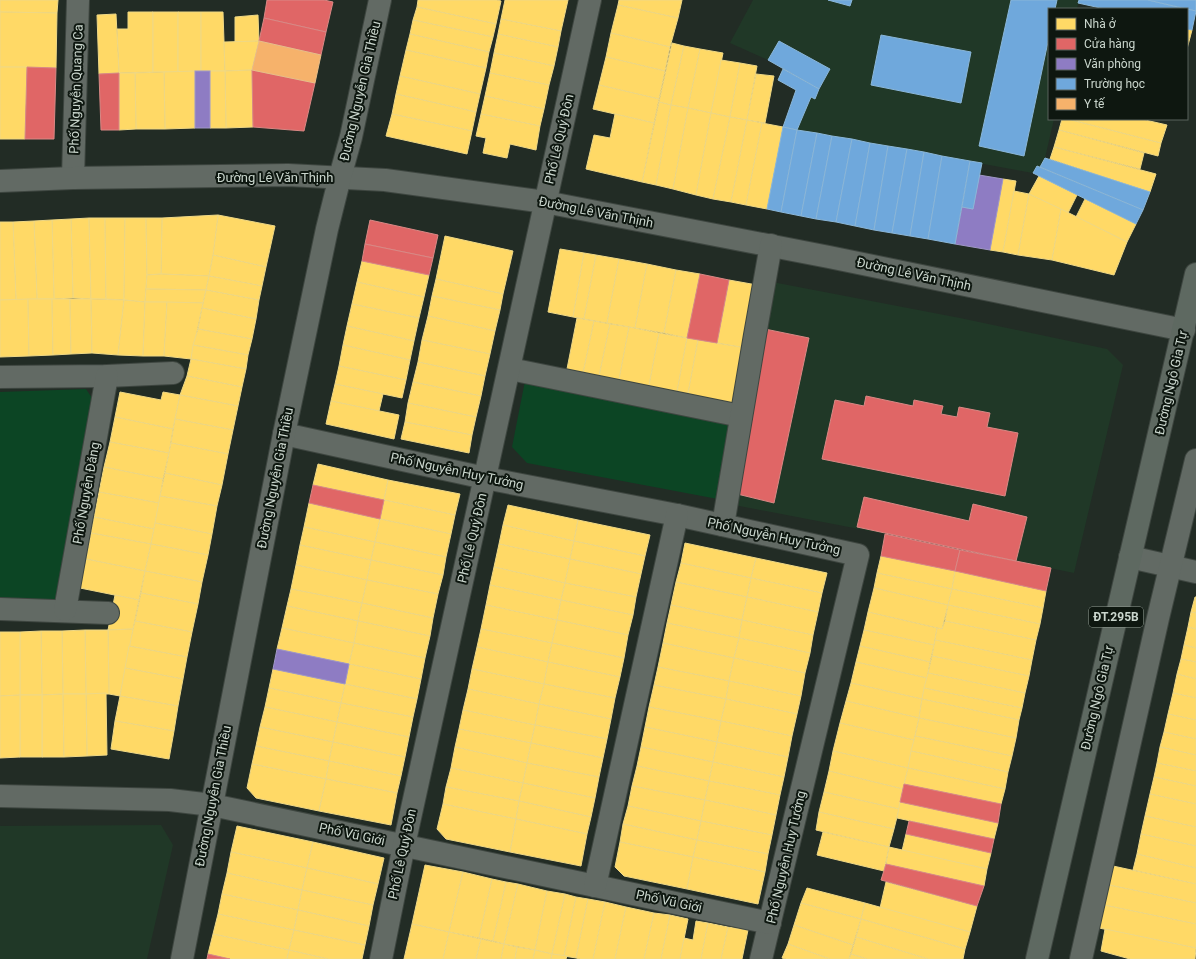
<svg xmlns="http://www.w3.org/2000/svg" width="1196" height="959" viewBox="0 0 1196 959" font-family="Roboto,sans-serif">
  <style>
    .built { fill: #203827 }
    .green { fill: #0c4524 }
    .homes { fill: #ffd966; stroke: #efd885 }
    .shops { fill: #e06666; stroke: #d98885 }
    .offices { fill: #8e7cc3; stroke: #a097c6 }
    .schools { fill: #6fa8dc; stroke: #8ab6d8 }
    .health { fill: #f6b26b; stroke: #e9bd88 }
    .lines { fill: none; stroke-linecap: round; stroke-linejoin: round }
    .minor-casing { stroke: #3e4640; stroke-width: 24 }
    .major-casing { stroke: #3e4640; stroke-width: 24 }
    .minor { stroke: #626a64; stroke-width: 22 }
    .major { stroke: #5e6961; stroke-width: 22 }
    .labels { text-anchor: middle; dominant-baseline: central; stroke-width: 4; stroke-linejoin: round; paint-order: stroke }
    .shield { fill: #0e1710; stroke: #929d94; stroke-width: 1 }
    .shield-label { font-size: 12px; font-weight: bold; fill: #cad6cd }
    .street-label { font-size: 13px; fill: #cad6cd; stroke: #0e1710 }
  </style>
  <rect width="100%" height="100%" fill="#222c25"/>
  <g class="built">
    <path d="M753 0H1079L1077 9H1049V119H1054L1045 158 1040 167 1037 166 1033 173 797 130 811 97 815 99 830 69 779 41 768 60 730 43Z"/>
    <path d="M767 281 960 318 1107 349 1123 365 1074 573 885 534 729 504Z"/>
    <path d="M161 825 173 845 147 959H0V826Z"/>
  </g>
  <g class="green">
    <path d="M525 381 734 419 723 500 527 463 512 447Z"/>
    <path d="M86 389 94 401 64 600 0 603V392Z"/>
  </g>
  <g class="homes">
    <path d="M0 0H58L57 13 0 12Z"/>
    <path d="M418 0H497L501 1 496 24 417 7Z"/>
    <path d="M505 0H568L561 31 501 19Z"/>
    <path d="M619 0H682L678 18 618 5Z"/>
    <path d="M618 5 678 18 670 47 611 33Z"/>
    <path d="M417 7 496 24 493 37 413 20Z"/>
    <path d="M0 12 57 13 56 68 0 67Z"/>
    <path d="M128 12H153V72L119 73 117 29H128Z"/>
    <rect x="153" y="12" width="25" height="60"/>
    <path d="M178 12H201V71L178 72Z"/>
    <path d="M201 12H223L225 71H201Z"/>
    <path d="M116 14 119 73 99 74 97 15Z"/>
    <path d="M258 15 259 41 235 42V17Z"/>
    <path d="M501 19 561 31 558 47 498 34Z"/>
    <path d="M413 20 493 37 489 52 410 34Z"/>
    <path d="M1187 29 1192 30 1187 49Z"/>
    <path d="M611 33 670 47 665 71 606 57Z"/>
    <path d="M410 34 489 52 486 68 406 50Z"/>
    <path d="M498 34 558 47 554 66 494 53Z"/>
    <path d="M259 41 252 70 225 71 224 42Z"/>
    <path d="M672 43 684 46 671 105 659 102Z"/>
    <path d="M684 46 700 49 688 108 671 105Z"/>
    <path d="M700 49 723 53 711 113 688 108Z"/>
    <path d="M406 50 486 68 480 94 400 76Z"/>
    <path d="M494 53 554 66 549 85 490 73Z"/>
    <path d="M606 57 665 71 659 99 599 85Z"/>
    <path d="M721 60 740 63 730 117 711 113Z"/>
    <path d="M740 63 757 66 747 120 730 117Z"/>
    <path d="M0 67H27L25 139H0Z"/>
    <path d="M252 70 253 127 226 128 225 71Z"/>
    <path d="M195 71V128L165 129 164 72Z"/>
    <path d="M210 71H225L226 128H210Z"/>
    <path d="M164 72 165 129H136L135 73Z"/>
    <path d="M119 73H135L136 129 119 130Z"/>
    <path d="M490 73 549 85 544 109 485 96Z"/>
    <path d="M756 74 774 76 765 123 747 120Z"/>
    <path d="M400 76 480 94 476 112 396 94Z"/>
    <path d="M599 85 659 99 654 123 593 109Z"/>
    <path d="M396 94 476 112 472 131 392 114Z"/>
    <path d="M485 96 544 109 540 126 481 114Z"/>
    <path d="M659 102 671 105 656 185 642 182Z"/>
    <path d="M671 105 688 108 673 189 656 185Z"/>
    <path d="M688 108 711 113 696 195 673 189Z"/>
    <path d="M711 113 730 117 713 199 696 195Z"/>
    <path d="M392 114 472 131 467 154 386 136Z"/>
    <path d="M481 114 540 126 536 150 510 144 507 158 483 153 486 138 476 136Z"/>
    <path d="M615 114 654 123 642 182 586 169 594 135 610 138Z"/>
    <path d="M730 117 747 120 731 202 713 199Z"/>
    <path d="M1062 119H1068L1161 143 1158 156 1059 130Z"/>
    <path d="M1068 119H1141L1167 125 1161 143Z"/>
    <path d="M747 120 762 123 746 205 731 202Z"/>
    <path d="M762 123 783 127 767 209 746 205Z"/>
    <path d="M1059 130 1144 153 1140 169 1054 147Z"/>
    <path d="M1054 147 1156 174 1150 192 1050 159Z"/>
    <path d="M1039 176 1077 195 1068 213 1029 194Z"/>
    <path d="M1003 179 1016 181 1003 252 990 250Z"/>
    <path d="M1014 191 1029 194 1018 255 1003 252Z"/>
    <path d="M1029 194 1061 209 1052 260 1018 255Z"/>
    <path d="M1085 199 1136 224 1127 242 1076 217Z"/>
    <path d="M1061 209 1127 242 1114 275 1052 260Z"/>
    <path d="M218 215 275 226 266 267 213 255Z"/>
    <path d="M218 215 213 255 209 276 161 274 162 218Z"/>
    <path d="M89 218 91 299 73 298 71 219Z"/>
    <path d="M89 218H105L106 299H91Z"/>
    <path d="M105 218H125L124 300 106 299Z"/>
    <path d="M125 218H146L147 275 145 302 124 300Z"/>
    <path d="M146 218H162L161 274 147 275Z"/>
    <path d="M71 219 73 298 54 299 52 220Z"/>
    <path d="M52 220 54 299H37L34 221Z"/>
    <path d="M34 221 37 299 16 300 13 222Z"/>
    <path d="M0 222H13L16 300H0Z"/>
    <path d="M445 236 513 251 503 294 436 279Z"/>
    <path d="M560 249 584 253 573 317 548 312Z"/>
    <path d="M584 253 596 255 584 319 573 317Z"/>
    <path d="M213 255 266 267 262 286 209 276Z"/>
    <path d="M596 255 619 259 607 323 584 319Z"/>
    <path d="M619 259 647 264 635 328 607 323Z"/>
    <path d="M362 261 429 275 424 297 357 282Z"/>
    <path d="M647 264 676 270 664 333 635 328Z"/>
    <path d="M676 270 700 274 687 338 664 333Z"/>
    <path d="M161 274 209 276 206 290 146 289 147 275Z"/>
    <path d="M209 276 262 286 259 300 206 290Z"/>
    <path d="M436 279 503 294 500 310 432 296Z"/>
    <path d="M729 280 757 285 746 348 717 343Z"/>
    <path d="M357 282 424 297 419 318 352 304Z"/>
    <path d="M146 289 206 290 203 303 145 302Z"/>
    <path d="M206 290 259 300 256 319 202 308Z"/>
    <path d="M432 296 500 310 495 331 428 316Z"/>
    <path d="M28 299 29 356 0 357V300Z"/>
    <path d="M28 299H52L53 355 29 356Z"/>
    <path d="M52 299H70L71 354 53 355Z"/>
    <path d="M70 299H91L92 353 71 354Z"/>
    <path d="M91 299 124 300 118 355 92 353Z"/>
    <path d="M124 300 145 302 143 356 118 355Z"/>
    <path d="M145 302H167L164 356H143Z"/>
    <path d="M167 302 203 303 191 359 164 356Z"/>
    <path d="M352 304 419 318 414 341 347 326Z"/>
    <path d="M202 308 256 319 252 339 198 329Z"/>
    <path d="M428 316 495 331 490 354 422 340Z"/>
    <path d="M577 318 594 321 582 378 566 374Z"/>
    <path d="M594 321 610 324 598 381 582 378Z"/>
    <path d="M610 324 629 327 618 385 598 381Z"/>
    <path d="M347 326 414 341 410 360 343 345Z"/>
    <path d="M629 327 659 333 648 391 618 385Z"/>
    <path d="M198 329 252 339 248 355 193 345Z"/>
    <path d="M659 333 687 338 676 397 648 391Z"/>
    <path d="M687 338 698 340 687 399 676 397Z"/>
    <path d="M422 340 490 354 485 376 418 362Z"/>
    <path d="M698 340 746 348 734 408 687 399Z"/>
    <path d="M193 345 248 355 246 369 191 359Z"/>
    <path d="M343 345 410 360 406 380 339 366Z"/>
    <path d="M191 359 246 369 242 387 187 376Z"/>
    <path d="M418 362 485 376 481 396 413 382Z"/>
    <path d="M339 366 406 380 402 398 335 384Z"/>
    <path d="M187 376 242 387 238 406 180 395Z"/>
    <path d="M413 382 481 396 476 417 408 403Z"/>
    <path d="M335 384 383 394 379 411 331 401Z"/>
    <path d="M120 392 161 400 163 392 180 395 173 429 115 417Z"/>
    <path d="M180 395 238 406 233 430 175 419Z"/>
    <path d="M331 401 399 415 394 439 326 424Z"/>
    <path d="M408 403 476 417 472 435 405 422Z"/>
    <path d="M115 417 173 429 169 453 110 442Z"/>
    <path d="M175 419 233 430 228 454 171 443Z"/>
    <path d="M405 422 472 435 469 453 401 439Z"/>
    <path d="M110 442 169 453 163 479 104 467Z"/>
    <path d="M171 443 228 454 222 485 165 473Z"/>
    <path d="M318 464 388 480 384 500 313 485Z"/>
    <path d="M104 467 163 479 159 503 99 492Z"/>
    <path d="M165 473 222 485 217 506 160 496Z"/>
    <path d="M388 480 460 494 455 515 384 500Z"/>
    <path d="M99 492 159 503 154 529 94 517Z"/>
    <path d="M160 496 217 506 212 534 155 523Z"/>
    <path d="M384 500 455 515 451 534 380 519Z"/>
    <path d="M309 503 380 519 375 542 304 527Z"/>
    <path d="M508 505 578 520 574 541 503 525Z"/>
    <path d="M94 517 154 529 151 544 91 533Z"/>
    <path d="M380 519 451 534 446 557 375 542Z"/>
    <path d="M578 520 650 535 645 556 574 541Z"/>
    <path d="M155 523 212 534 208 555 151 544Z"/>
    <path d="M503 525 574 541 570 559 499 544Z"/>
    <path d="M304 527 375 542 371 560 300 545Z"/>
    <path d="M91 533 151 544 145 571 86 559Z"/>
    <path d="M574 541 645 556 641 574 570 559Z"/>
    <path d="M375 542 446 557 443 575 371 560Z"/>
    <path d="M685 543 756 558 751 578 681 563Z"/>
    <path d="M151 544 208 555 202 582 145 571Z"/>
    <path d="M499 544 570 559 565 583 494 567Z"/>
    <path d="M300 545 371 560 367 580 296 565Z"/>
    <path d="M881 556 955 571 952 589 877 573Z"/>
    <path d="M756 558 827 573 822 593 751 578Z"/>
    <path d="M86 559 145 571 139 600 80 588Z"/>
    <path d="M570 559 641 574 636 597 565 583Z"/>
    <path d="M371 560 443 575 438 594 367 580Z"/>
    <path d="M681 563 751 578 747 597 676 582Z"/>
    <path d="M296 565 367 580 362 603 291 589Z"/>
    <path d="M494 567 565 583 561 600 490 585Z"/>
    <path d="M145 571 202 582 198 604 141 593Z"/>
    <path d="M955 571 1046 591 1043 608 952 589Z"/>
    <path d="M877 573 952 589 948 605 874 588Z"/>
    <path d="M751 578 822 593 818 612 747 597Z"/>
    <path d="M367 580 438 594 433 618 362 603Z"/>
    <path d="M676 582 747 597 742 620 671 605Z"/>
    <path d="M565 583 636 597 633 615 561 600Z"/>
    <path d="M490 585 561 600 557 620 486 605Z"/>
    <path d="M874 588 948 605 942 629 868 612Z"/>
    <path d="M291 589 362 603 358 621 287 606Z"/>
    <path d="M952 589 1043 608 1040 624 948 605Z"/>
    <path d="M141 593 198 604 192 632 135 621Z"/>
    <path d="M115 595 139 600 133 629 108 630Z"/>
    <path d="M747 597 818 612 813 635 742 620Z"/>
    <path d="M1195 597H1196V613L1191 612Z"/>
    <path d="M561 600 633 615 628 635 557 620Z"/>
    <path d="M362 603 433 618 430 636 358 621Z"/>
    <path d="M486 605 557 620 552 643 481 629Z"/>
    <path d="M671 605 742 620 739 638 667 623Z"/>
    <path d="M948 605 1040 624 1036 640 945 621Z"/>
    <path d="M287 606 358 621 354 643 282 628Z"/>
    <path d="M868 612 937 628 934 645 864 630Z"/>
    <path d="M1191 612 1196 613V629L1188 627Z"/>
    <path d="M557 620 628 635 624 658 552 643Z"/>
    <path d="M742 620 813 635 810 653 739 638Z"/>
    <path d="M135 621 192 632 187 657 129 646Z"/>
    <path d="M358 621 430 636 425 658 354 643Z"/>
    <path d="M945 621 1036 640 1032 660 935 640 937 628 942 629Z"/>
    <path d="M667 623 739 638 734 658 663 643Z"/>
    <path d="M1188 627 1196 629V648L1184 645Z"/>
    <path d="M282 628 354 643 349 664 277 649Z"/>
    <path d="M133 629 120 696 109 694 108 630Z"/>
    <path d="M481 629 552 643 548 662 477 647Z"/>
    <path d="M85 630H108L109 694H86Z"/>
    <path d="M85 630 86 694H63L62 631Z"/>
    <path d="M864 630 934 645 930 662 860 646Z"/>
    <path d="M41 631H62L63 694 42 695Z"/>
    <path d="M41 631 42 695H20V632Z"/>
    <path d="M0 632H20V695L0 696Z"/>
    <path d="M739 638 810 653 805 673 734 658Z"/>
    <path d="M935 640 1032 660 1029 676 932 656Z"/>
    <path d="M354 643 425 658 421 679 349 664Z"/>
    <path d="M552 643 624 658 620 677 548 662Z"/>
    <path d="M663 643 734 658 729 681 658 667Z"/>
    <path d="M1184 645 1196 648V662L1181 659Z"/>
    <path d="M129 646 187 657 183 679 125 668Z"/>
    <path d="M860 646 930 662 927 678 856 662Z"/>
    <path d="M477 647 548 662 544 684 472 669Z"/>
    <path d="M932 656 1029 676 1025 693 928 673Z"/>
    <path d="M734 658 805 673 801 696 729 681Z"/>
    <path d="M1181 659 1196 662V679L1177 674Z"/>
    <path d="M548 662 620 677 615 698 544 684Z"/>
    <path d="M856 662 927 678 922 699 851 683Z"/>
    <path d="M349 664 421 679 417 699 345 684Z"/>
    <path d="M658 667 729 681 726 699 654 685Z"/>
    <path d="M125 668 183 679 178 706 120 696Z"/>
    <path d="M273 669 345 684 341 703 269 688Z"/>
    <path d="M472 669 544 684 539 704 468 689Z"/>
    <path d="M928 673 1025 693 1022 708 924 688Z"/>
    <path d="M1177 674 1196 679V698L1173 693Z"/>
    <path d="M729 681 801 696 797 714 726 699Z"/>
    <path d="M851 683 922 699 919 718 846 701Z"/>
    <path d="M345 684 417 699 413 717 341 703Z"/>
    <path d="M544 684 615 698 611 719 539 704Z"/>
    <path d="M654 685 726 699 721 721 649 707Z"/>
    <path d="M269 688 341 703 337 722 265 707Z"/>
    <path d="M924 688 1022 708 1019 720 922 699Z"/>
    <path d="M468 689 539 704 535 725 463 710Z"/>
    <path d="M106 693 107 755 87 756 86 694Z"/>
    <path d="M1173 693 1196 698V720L1168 714Z"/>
    <path d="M63 694 64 757H42V695Z"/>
    <path d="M63 694H86L87 756 64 757Z"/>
    <rect x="20" y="695" width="22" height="62"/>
    <path d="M20 695V757L0 758V696Z"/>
    <path d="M120 696 178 706 174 731 115 721Z"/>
    <path d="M726 699 797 714 792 736 721 721Z"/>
    <path d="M922 699 1019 720 1016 738 919 718Z"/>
    <path d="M846 701 919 718 914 740 840 723Z"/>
    <path d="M341 703 413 717 409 737 337 722Z"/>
    <path d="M539 704 611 719 607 739 535 725Z"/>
    <path d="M265 707 337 722 333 742 260 727Z"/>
    <path d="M649 707 721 721 717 742 645 727Z"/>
    <path d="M463 710 535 725 531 743 459 729Z"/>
    <path d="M1168 714 1196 720V739L1164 732Z"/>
    <path d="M919 718 1016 738 1012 756 915 736Z"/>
    <path d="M115 721 174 731 169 759 111 749Z"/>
    <path d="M721 721 792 736 788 757 717 742Z"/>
    <path d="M337 722 409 737 405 757 333 742Z"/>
    <path d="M840 723 914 740 908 768 833 751Z"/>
    <path d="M535 725 607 739 603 758 531 743Z"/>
    <path d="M260 727 333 742 329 761 256 746Z"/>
    <path d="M645 727 717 742 713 762 641 747Z"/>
    <path d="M459 729 531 743 527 763 455 747Z"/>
    <path d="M1164 732 1196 739V755L1160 747Z"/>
    <path d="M915 736 1012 756 1008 772 911 751Z"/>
    <path d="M333 742 405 757 401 776 329 761Z"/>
    <path d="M717 742 788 757 784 777 713 762Z"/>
    <path d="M531 743 603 758 599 777 527 763Z"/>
    <path d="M256 746 329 761 326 779 252 764Z"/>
    <path d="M455 747 527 763 523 783 451 768Z"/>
    <path d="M641 747 713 762 709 781 637 766Z"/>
    <path d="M1160 747 1196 755V771L1157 763Z"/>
    <path d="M833 751 908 768 903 789 829 771Z"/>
    <path d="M911 751 1008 772 1005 789 908 768Z"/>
    <path d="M329 761 401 776 397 793 326 779Z"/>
    <path d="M713 762 784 777 780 795 709 781Z"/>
    <path d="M527 763 599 777 595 798 523 783Z"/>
    <path d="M1157 763 1196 771V786L1154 777Z"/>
    <path d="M252 764 326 779 319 811 256 798 247 788Z"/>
    <path d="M637 766 709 781 705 800 632 786Z"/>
    <path d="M451 768 523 783 519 801 446 787Z"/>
    <path d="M908 768 1005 789 1001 804 904 784Z"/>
    <path d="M829 771 903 789 899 809 824 792Z"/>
    <path d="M1154 777 1196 786V804L1150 794Z"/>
    <path d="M326 779 397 793 391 825 319 811Z"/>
    <path d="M709 781 780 795 776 815 705 800Z"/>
    <path d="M523 783 595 798 591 817 519 801Z"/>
    <path d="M632 786 705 800 701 821 628 806Z"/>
    <path d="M446 787 519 801 516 819 443 804Z"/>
    <path d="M824 792 899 809 894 829 819 812Z"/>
    <path d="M1150 794 1196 804V827L1145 816Z"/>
    <path d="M705 800 776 815 772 835 701 821Z"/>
    <path d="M519 801 591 817 587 834 516 819Z"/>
    <path d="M900 802 998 823 994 839 897 818Z"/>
    <path d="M443 804 516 819 510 852 446 839 437 829Z"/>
    <path d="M628 806 701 821 697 840 623 824Z"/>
    <path d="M819 812 894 829 889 847 816 830Z"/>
    <path d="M1145 816 1196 827V846L1141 834Z"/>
    <path d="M516 819 587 834 581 866 510 852Z"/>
    <path d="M701 821 772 835 768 854 697 840Z"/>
    <path d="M623 824 697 840 693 857 620 842Z"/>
    <path d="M237 826 313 842 307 868 231 852Z"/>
    <path d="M823 832 889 847 884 871 817 855Z"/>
    <path d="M906 834 991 853 987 869 902 851Z"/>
    <path d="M1141 834 1196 846V868L1137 854Z"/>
    <path d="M697 840 768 854 765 872 693 857Z"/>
    <path d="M313 842 384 858 378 884 307 868Z"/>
    <path d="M620 842 693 857 687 889 624 876 615 867Z"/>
    <path d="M889 847 987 869 984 886 886 864Z"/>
    <path d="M231 852 307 868 302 890 227 873Z"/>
    <path d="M1137 854 1196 868V884L1133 870Z"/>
    <path d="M693 857 765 872 758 904 687 889Z"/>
    <path d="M425 865 463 872 449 932 412 924Z"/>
    <path d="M1113 866 1196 884V903L1109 885Z"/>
    <path d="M307 868 378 884 373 905 302 890Z"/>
    <path d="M463 872 492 879 479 938 449 932Z"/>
    <path d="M227 873 302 890 298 910 222 894Z"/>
    <path d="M492 879 506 882 493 941 479 938Z"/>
    <path d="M506 882 518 884 504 944 493 941Z"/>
    <path d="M886 882 977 906 970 932 880 908Z"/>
    <path d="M518 884 547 891 535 950 504 944Z"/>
    <path d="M1109 885 1196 903V924L1104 905Z"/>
    <path d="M807 888 865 903 861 919 801 903Z"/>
    <path d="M302 890 373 905 369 926 298 910Z"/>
    <path d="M547 891 565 894 552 954 535 950Z"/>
    <path d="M222 894 298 910 294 930 218 914Z"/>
    <path d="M565 894 576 897 564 956 552 954Z"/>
    <path d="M576 897 588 899 576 958 564 956Z"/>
    <path d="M588 899 605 902 593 959H580L576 958Z"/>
    <path d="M605 902 626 907 615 959H593Z"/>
    <path d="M801 903 861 919 853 945 794 925Z"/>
    <path d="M865 903 970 932 965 949 861 919Z"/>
    <path d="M1104 905 1196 924V948L1099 928Z"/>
    <path d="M626 907 654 913 644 959H615Z"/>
    <path d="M298 910 369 926 365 945 294 930Z"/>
    <path d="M654 913 670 915 661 959H644Z"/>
    <path d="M218 914 294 930 289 950 213 934Z"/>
    <path d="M670 915 688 919 680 959H661Z"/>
    <path d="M861 919 965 949 963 959H928L856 937Z"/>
    <path d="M696 921 708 923 701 959H680L684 938 693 940Z"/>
    <path d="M708 923 728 927 721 959H701Z"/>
    <path d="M412 924 449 932 443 959H404Z"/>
    <path d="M794 925 853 945 849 959H830L788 944Z"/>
    <path d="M728 927 748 930 742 959H721Z"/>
    <path d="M1105 929 1196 948 1195 959H1130L1101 951Z"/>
    <path d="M294 930 365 945 362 959H328L289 950Z"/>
    <path d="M449 932 481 939 476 959H443Z"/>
    <path d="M213 934 289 950 287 959H230L208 954Z"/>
    <path d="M856 937 928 959H867L851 954Z"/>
    <path d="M481 939 504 944 501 959H476Z"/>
    <path d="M504 944 517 947 515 959H501Z"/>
    <path d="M788 944 830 959H786L782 958Z"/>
    <path d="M517 947 535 950 533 959H515Z"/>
    <path d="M289 950 328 959H287Z"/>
    <path d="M535 950 552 954 551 959H533Z"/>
    <path d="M552 954 567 956 566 959H551Z"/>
    <path d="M851 954 864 958 867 959H849Z"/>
  </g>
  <g class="shops">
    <path d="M267 0H324L333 2 326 32 264 18Z"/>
    <path d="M264 18 326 32 321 55 259 41Z"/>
    <path d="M27 67 56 68 54 139H25Z"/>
    <path d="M252 70 315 83 304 131 253 127Z"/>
    <path d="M119 73V130H101L99 74Z"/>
    <path d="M370 220 438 235 433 258 365 244Z"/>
    <path d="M365 244 433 258 429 275 362 261Z"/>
    <path d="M700 274 729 280 717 343 687 338Z"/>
    <path d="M760 328 809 338 774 503 733 493Z"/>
    <path d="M866 396 913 406 914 400 943 406 941 414 957 417 959 407 990 413 987 427 1018 433 1005 496 822 459 835 400 864 406Z"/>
    <path d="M313 485 384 500 380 519 309 503Z"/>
    <path d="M864 497 969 521 973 504 1027 517 1016 561 857 527Z"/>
    <path d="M885 534 960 550 955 571 881 556Z"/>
    <path d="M960 550 1051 568 1046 591 955 571Z"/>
    <path d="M904 784 1001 804 998 823 900 802Z"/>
    <path d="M909 821 994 839 991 853 906 834Z"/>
    <path d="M886 864 984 886 977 906 881 880Z"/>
    <path d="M208 954 230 959H207Z"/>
  </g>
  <g class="offices">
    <rect x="195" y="71" width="15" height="57"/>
    <path d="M979 175 1003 179 990 250 955 244 962 207 973 209Z"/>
    <path d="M277 649 349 664 345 684 273 669Z"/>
  </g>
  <g class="schools">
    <path d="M828 0H852L850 6Z"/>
    <path d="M1011 0H1057L1055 9H1049V37L1024 156 979 146Z"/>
    <path d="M1079 0H1148L1186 9H1105L1078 3Z"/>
    <path d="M1148 0H1196V11L1187 9Z"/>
    <path d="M1187 9 1196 11 1192 30 1187 29Z"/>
    <path d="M881 35 971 52 961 103 871 85Z"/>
    <path d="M779 41 830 69 819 89 768 60Z"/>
    <path d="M783 69 819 89 815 99 811 97 797 130 783 127 796 90 778 80Z"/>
    <path d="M783 127 797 130 781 212 767 209Z"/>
    <path d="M797 130 817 133 801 216 781 212Z"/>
    <path d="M817 133 832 136 816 219 801 216Z"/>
    <path d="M832 136 852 139 836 222 816 219Z"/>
    <path d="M852 139 870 143 855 226 836 222Z"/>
    <path d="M870 143 888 146 874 230 855 226Z"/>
    <path d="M888 146 907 149 892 233 874 230Z"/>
    <path d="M907 149 924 152 910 236 892 233Z"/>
    <path d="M924 152 942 156 928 239 910 236Z"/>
    <path d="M942 156 970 161 955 244 928 239Z"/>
    <path d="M1045 158 1150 192 1143 210 1040 167Z"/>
    <path d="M970 161 982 163 973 209 962 207Z"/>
    <path d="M1037 166 1143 210 1136 224 1033 173Z"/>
  </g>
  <path class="health" d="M259 41 321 55 315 83 252 70Z"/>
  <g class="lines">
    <defs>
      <g id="minor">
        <path d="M73 178 78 0"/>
        <path d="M0 181 73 178 288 175 385 180 545 202 829 257 1184 330"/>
        <path d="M510 369 741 416"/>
        <path d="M0 377 107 376 173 373"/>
        <path d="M284 434 485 478 677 515 858 555 761 959"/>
        <path d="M723 525 755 335 771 245"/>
        <path d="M1130 557 1196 572"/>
        <path d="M0 609 108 613"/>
        <path d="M65 610 107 376"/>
        <path d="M0 796 170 800 212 805 770 923"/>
        <path d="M595 886 677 515"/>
        <path d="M182 959 284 434 327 229 340 177 351 137 380 0"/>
        <path d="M381 959 404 845 590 0"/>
        <path d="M1081 959 1158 618 1196 460"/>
      </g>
      <path id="major" d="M1037 959 1196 274"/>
    </defs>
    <use href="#minor" class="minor-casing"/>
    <use href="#major" class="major-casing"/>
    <use href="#minor" class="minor"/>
    <use href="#major" class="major"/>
  </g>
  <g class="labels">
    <rect class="shield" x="1089" y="607" width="54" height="20" rx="3"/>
    <g class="shield-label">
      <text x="1116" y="617">ĐT.295B</text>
    </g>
    <g class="street-label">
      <text transform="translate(76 89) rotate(-88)">Phố Nguyễn Quang Ca</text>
      <text transform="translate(360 91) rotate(-77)">Đường Nguyễn Gia Thiều</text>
      <text transform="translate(559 139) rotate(-77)">Phố Lê Quý Đôn</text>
      <text x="275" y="177">Đường Lê Văn Thịnh</text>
      <text transform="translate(596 212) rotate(11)">Đường Lê Văn Thịnh</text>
      <text transform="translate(914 274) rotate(12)">Đường Lê Văn Thịnh</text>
      <text transform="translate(1171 383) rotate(-77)">Đường Ngô Gia Tự</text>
      <text transform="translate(457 471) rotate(12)">Phố Nguyễn Huy Tưởng</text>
      <text transform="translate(275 478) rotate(-79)">Đường Nguyễn Gia Thiều</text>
      <text transform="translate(86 493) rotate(-80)">Phố Nguyễn Đăng</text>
      <text transform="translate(774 536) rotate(12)">Phố Nguyễn Huy Tưởng</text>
      <text transform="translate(472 538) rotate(-77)">Phố Lê Quý Đôn</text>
      <text transform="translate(1097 698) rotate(-77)">Đường Ngô Gia Tự</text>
      <text transform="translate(213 796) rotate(-79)">Đường Nguyễn Gia Thiều</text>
      <text transform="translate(352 834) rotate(12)">Phố Vũ Giới</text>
      <text transform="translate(402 854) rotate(-78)">Phố Lê Quý Đôn</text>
      <text transform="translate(786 857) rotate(-77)">Phố Nguyễn Huy Tưởng</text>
      <text transform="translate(669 901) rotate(12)">Phố Vũ Giới</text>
    </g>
  </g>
  <rect x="1048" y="8" width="140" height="112" fill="#0e1710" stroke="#59635c"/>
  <rect x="1056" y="18" width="20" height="12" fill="#ffd966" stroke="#59635c"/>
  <text x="1084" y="28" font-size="12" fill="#cad6cd">Nhà ở</text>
  <rect x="1056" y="38" width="20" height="12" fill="#e06666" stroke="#59635c"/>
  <text x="1084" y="48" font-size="12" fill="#cad6cd">Cửa hàng</text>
  <rect x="1056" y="58" width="20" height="12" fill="#8e7cc3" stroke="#59635c"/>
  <text x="1084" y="68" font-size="12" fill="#cad6cd">Văn phòng</text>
  <rect x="1056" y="78" width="20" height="12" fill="#6fa8dc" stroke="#59635c"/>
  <text x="1084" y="88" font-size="12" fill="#cad6cd">Trường học</text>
  <rect x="1056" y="98" width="20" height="12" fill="#f6b26b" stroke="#59635c"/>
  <text x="1084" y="108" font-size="12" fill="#cad6cd">Y tế</text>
</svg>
